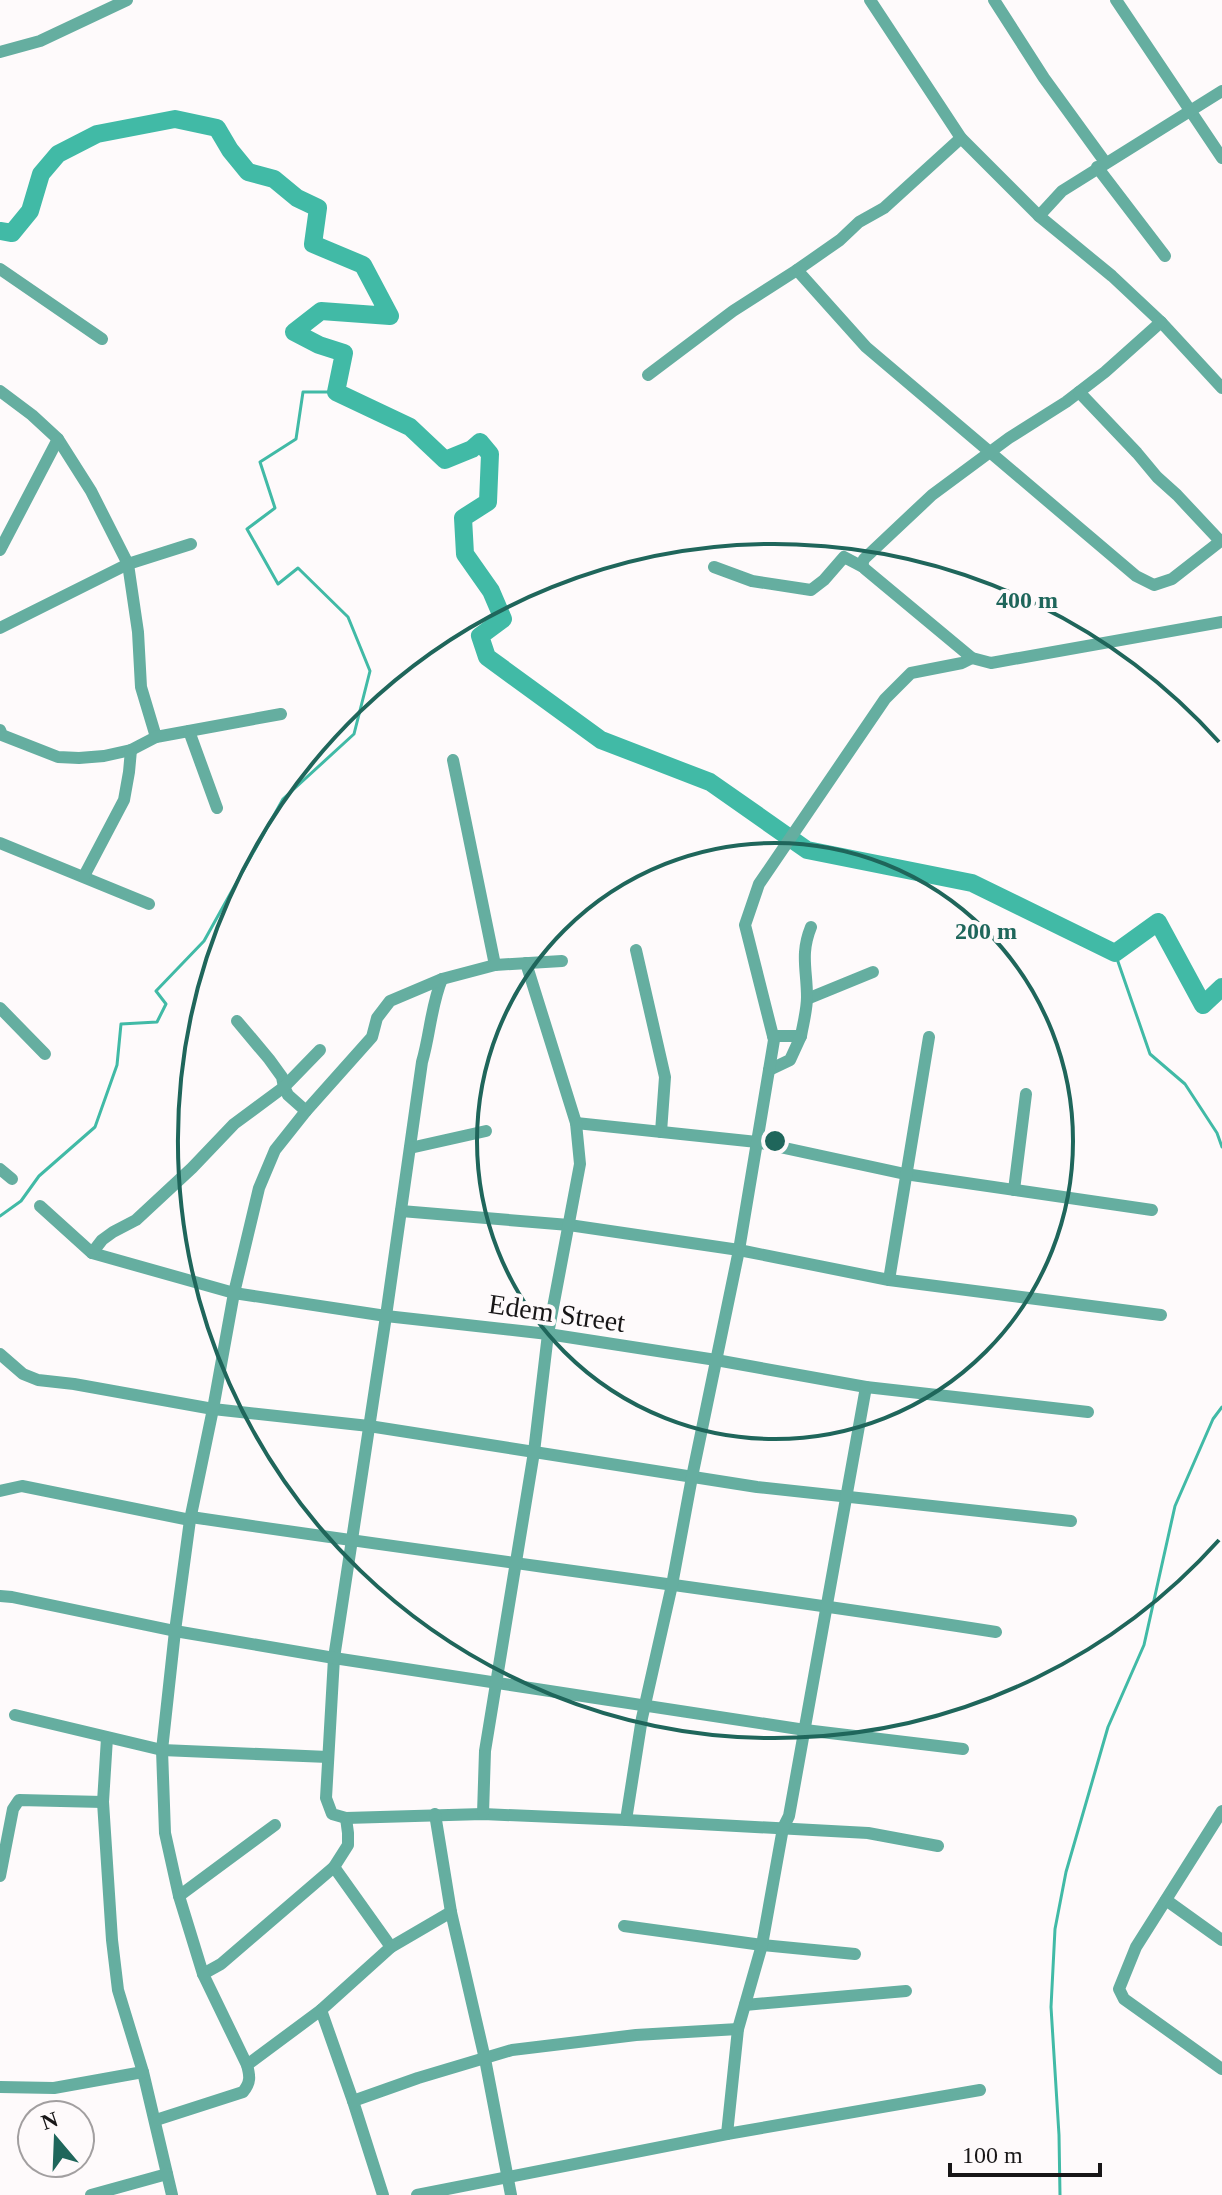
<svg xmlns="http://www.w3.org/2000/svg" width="1222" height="2195" viewBox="0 0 1222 2195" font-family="'Times New Roman',serif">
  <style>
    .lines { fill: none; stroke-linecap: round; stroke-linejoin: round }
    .stream { stroke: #41baa6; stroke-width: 3 }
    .river { stroke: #41baa6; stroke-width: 18 }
    .minor { stroke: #65aea0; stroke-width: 12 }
    .ring { fill: none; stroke: #1f665b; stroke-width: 4 }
    .labels { text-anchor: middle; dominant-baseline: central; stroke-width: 8; stroke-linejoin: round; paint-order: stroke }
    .street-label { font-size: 28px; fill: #181617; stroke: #fefafb }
    .centre { fill: #1f665b; stroke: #fefafb; stroke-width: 4 }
    .ring-label { font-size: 24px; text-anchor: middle; font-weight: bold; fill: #1f665b; stroke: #fefafb; stroke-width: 8; stroke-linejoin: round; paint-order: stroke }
  </style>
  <rect width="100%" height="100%" fill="#fefafb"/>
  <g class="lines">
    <g class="stream">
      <path d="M1115 953 1150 1054 1185 1084 1217 1133 1222 1147"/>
      <path d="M0 1216 21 1201 39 1176 95 1127 117 1065 121 1024 157 1022 166 1004 156 991 204 941 283 799 354 734 370 671 348 617 298 568 278 584 247 529 275 508 260 462 296 439 303 392H336"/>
      <path d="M1060 2195 1059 2135 1051 2007 1055 1929 1066 1872 1108 1727 1144 1645 1175 1506 1213 1419 1222 1407"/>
    </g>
    <path class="river" d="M0 231 12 233 30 211 41 174 58 154 97 134 175 119 217 128 230 150 248 172 274 179 297 198 318 208 313 244 363 265 390 316 321 311 294 332 319 345 344 353 336 392 410 427 445 460 472 449 480 442 490 454 488 502 463 518 465 554 491 591 503 619 480 636 487 657 601 740 710 782 807 850 972 883 1115 953 1158 922 1203 1005 1222 987"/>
    <g class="minor">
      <path d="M870 0 961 138 1039 216 1112 276 1161 322 1222 388"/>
      <path d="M994 0 1044 78 1105 162"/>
      <path d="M1116 0 1222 158"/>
      <path d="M0 52 40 41 127 0"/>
      <path d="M1097 167 1165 256"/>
      <path d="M1039 216 1062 191 1222 91"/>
      <path d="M0 269 102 339"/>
      <path d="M797 270 866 347 1136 576 1154 585 1172 579 1222 540"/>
      <path d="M1161 322 1105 372 1066 402 1009 438 932 495 864 559 862 565 865 569 972 658 991 663 1222 622"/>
      <path d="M648 375 733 311 797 270 840 240 859 222 884 208 961 138"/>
      <path d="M0 391 32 415 58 439 91 491 128 564 138 632 141 687 156 737"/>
      <path d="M1079 392 1137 453 1157 477 1177 495 1220 541"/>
      <path d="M0 550 58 439"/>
      <path d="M714 567 752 581 811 590 824 580 844 557 863 567"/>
      <path d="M0 628 128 564 191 544"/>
      <path d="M0 730 2 735 58 757 79 758 104 756 131 750 156 737 281 714"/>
      <path d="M189 731 217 808"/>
      <path d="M453 760 495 965"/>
      <path d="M0 843 149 904"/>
      <path d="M84 876 124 800 129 772 131 750"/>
      <path d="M636 950 665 1077 661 1132"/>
      <path d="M442 979C431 1005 430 1035 422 1062L386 1316 334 1658 326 1798 332 1814 346 1818 483 1814 626 1820 868 1833 938 1846"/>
      <path d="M807 999 873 972"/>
      <path d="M0 1008 45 1054"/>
      <path d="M237 1021 269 1059 282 1077 284 1087 288 1095 306 1111"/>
      <path d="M773 1036H801C803 1024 807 1010 807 997 807 970 800 954 811 927"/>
      <path d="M769 1070 790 1060 801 1036"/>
      <path d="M576 1123 757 1142 905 1174 1152 1210"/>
      <path d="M410 1148 486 1131"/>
      <path d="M0 1169 12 1179"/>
      <path d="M1014 1190 1026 1094"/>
      <path d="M40 1206 92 1253 234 1293 386 1316 548 1334 716 1360 866 1387 1088 1412"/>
      <path d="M401 1211 569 1225 739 1250 889 1280 1161 1315"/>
      <path d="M92 1253 102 1240 113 1232 136 1220 192 1168 234 1124 284 1087 320 1050"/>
      <path d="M889 1280 929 1037"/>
      <path d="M0 1354 23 1374 38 1380 74 1384 213 1409 369 1426 757 1487 1071 1521"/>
      <path d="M0 1491 22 1486 190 1520"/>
      <path d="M191 1517C459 1557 728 1590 996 1632"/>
      <path d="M0 1596 12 1597 175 1631 334 1658 805 1730 963 1749"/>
      <path d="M15 1715 162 1750 328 1757"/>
      <path d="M107 1738 103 1802 112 1940 118 1990 143 2072 172 2195"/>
      <path d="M1222 1811 1136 1947 1119 1989 1124 1999 1222 2069"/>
      <path d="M435 1814 451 1912 485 2059 511 2195"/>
      <path d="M483 1814 485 1751 534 1452 548 1334 580 1164 576 1123 526 963"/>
      <path d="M626 1820 642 1718 672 1585 692 1477 739 1250 774 1040 745 925 759 884 885 699 911 673 962 663 972 658"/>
      <path d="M334 1867 391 1947"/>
      <path d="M0 1876 13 1809 19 1800 103 1802"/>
      <path d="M179 1896 275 1825"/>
      <path d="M1166 1900 1222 1940"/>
      <path d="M624 1926 762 1945 855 1954"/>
      <path d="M203 1974 221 1964 334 1867 348 1845V1833L346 1818"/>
      <path d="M745 2005 906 1991"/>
      <path d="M321 2010 353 2101 383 2195"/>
      <path d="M247 2065 321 2010 391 1947 451 1912"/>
      <path d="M0 2087 54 2088 143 2072"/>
      <path d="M353 2101 418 2078 512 2050 636 2035 738 2029"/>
      <path d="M156 2120 243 2092C251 2082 250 2076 247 2065L203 1974 179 1896 165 1833 162 1750 175 1631 190 1520 213 1409 234 1293 259 1188 275 1150 306 1111 372 1037 377 1018 390 1001 442 979 495 965 562 961"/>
      <path d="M727 2134 738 2029 762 1945 783 1828 789 1816 866 1387"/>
      <path d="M91 2195 167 2174"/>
      <path d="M417 2195 727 2134 980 2090"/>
    </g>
  </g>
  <g class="ring">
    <circle cx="775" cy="1141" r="298"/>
    <path d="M1219 1540A597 597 0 1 1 1219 742"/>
  </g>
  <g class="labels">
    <g class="street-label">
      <text transform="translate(557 1313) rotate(8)">Edem Street</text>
    </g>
  </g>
  <circle cx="775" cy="1141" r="12" class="centre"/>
  <g class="ring-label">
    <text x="1027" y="608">400 m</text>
    <text x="986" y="939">200 m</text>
  </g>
  <g transform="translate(56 2139) rotate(341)"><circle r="38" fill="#fefafb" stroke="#a29fa0" stroke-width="2"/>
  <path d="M0-6L14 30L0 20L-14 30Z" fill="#1f665b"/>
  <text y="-12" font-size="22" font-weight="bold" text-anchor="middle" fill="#181617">N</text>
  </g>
  <path d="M950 2163v12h150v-12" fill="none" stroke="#181617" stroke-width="4"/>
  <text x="962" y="2163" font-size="24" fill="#181617" stroke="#fefafb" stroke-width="6" paint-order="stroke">100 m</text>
</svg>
